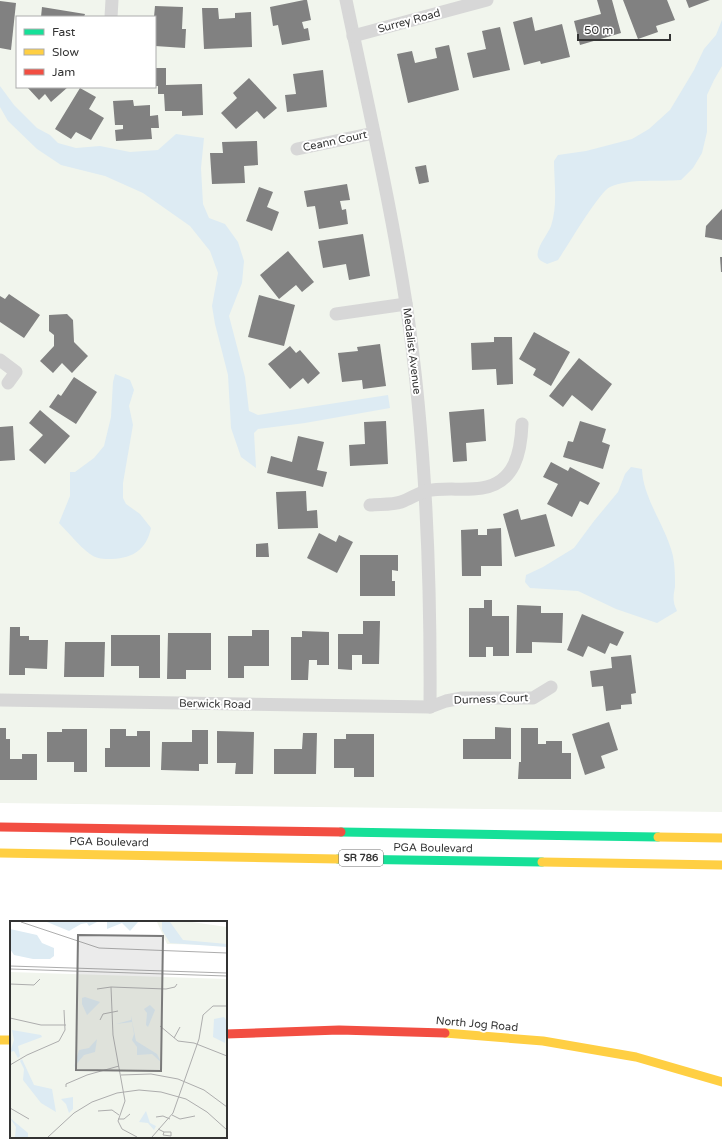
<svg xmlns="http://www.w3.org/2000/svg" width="722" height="1148" viewBox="0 0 722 1148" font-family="'Varela Round',sans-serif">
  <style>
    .green { fill: #f1f5ed; fill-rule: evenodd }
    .water { fill: #ddebf3 }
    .building { fill: #818181 }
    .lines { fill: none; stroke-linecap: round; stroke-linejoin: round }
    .street { stroke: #d7d7d7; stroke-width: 13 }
    .fast { stroke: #16e098; stroke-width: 9 }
    .slow { stroke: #ffcf43; stroke-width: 9 }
    .jam { stroke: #f24e42; stroke-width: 9 }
    .labels { text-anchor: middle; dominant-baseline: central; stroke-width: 4; stroke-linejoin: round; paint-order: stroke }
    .shield { fill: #fff; stroke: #707070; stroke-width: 1 }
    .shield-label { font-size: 10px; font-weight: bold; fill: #333 }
    .street-label { font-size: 11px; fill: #333; stroke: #fff }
    .inset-road { fill: none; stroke: #adadad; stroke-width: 1 }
    .view { fill: #7a7a7a; fill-opacity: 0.15; stroke: #7a7a7a; stroke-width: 2 }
    .inset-edge { fill: none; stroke: #333; stroke-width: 2 }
  </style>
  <rect width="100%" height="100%" fill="#fff"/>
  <path class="green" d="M0 0H722V812L0 803ZM17 17H155V87H17Z"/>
  <g class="water">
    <path d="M722 20V66L714 80 707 95V132L702 153 693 168 681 180C660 182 629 178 610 187 599 192 567 247 558 260L547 264C544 262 539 261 538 257 535 249 548 234 551 226 558 205 554 182 554 161L558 155 586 151 632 139 649 129 670 110 694 70 704 49 716 35Z"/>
    <path d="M0 86 14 105 37 128 50 135 58 143 76 148 100 146 130 152 158 150 176 134 204 138 201 168 203 204 209 218 225 224 238 242 244 261 242 283 229 316 245 377 249 411 258 415 388 395 390 408 305 423 258 429 254 433 256 468 241 457 231 428 228 375 215 324 212 306 218 273 210 251 190 226 143 193 105 176 61 165 37 149 8 121 0 107Z"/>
    <path d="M115 374 130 380 134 390 129 406 133 425 123 483V498L126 504 140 514 151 528C146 552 130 559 108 559 101 559 95 558 90 554 79 546 69 533 59 523L70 496V472H75L94 458 104 446 111 417 113 382Z"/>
    <path d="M631 467 642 469C643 499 666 526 673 556 675 566 675 577 675 587 674 592 673 598 674 602 674 605 676 608 677 611L657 623 616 609 578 591 530 588 525 582 526 575 543 567 574 548 594 521 618 492 625 474Z"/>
  </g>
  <g class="building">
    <path d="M304 0H307L311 20 302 22 304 29 308 28 310 40 282 45 278 25 273 26 270 7Z"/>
    <path d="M597 0H612L621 33 580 45 574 21 601 14Z"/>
    <path d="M623 0H667L675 20 656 26 658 32 638 39Z"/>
    <path d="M686 0H710L689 8Z"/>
    <path d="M0 1 16 3 11 50 0 48Z"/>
    <path d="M155 6 183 7 182 29H186L185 48 155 46 156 20 154 17Z"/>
    <path d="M42 7 85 14 84 17H41Z"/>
    <path d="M202 8H218L219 19 235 18V13L251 12 252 47 204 49Z"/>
    <path d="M532 17 535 31 562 24 570 57 541 64 540 61 524 65 513 22Z"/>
    <path d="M500 27 510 70 473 78 467 53 486 49 482 31Z"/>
    <path d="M449 45 459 90 408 103 397 54 412 51 415 63 437 58 435 48Z"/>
    <path d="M155 68H166V85L202 84 203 115 182 116V111H165L164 94H158V86H155Z"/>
    <path d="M323 70 327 107 287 112 285 95 296 94 293 74Z"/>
    <path d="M249 78 277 108 264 119 257 111 236 129 221 113 237 98 233 93Z"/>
    <path d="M27 87H68L51 102 45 94 39 100Z"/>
    <path d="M80 88 96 97 89 109 104 118 91 140 76 132 71 139 55 129Z"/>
    <path d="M133 100 134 106 150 105V116L158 115 159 128H151L152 139 116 141 115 130 123 129V125H115L113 101Z"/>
    <path d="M257 141 258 165 244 166 245 183 212 184 210 153H223L222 142Z"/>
    <path d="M426 165 429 182 419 184 415 167Z"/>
    <path d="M347 184 350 200 340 201 342 210 346 209 348 224 319 229 315 206 307 207 304 191Z"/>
    <path d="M259 187 273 192 267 207 279 212 272 231 246 221Z"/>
    <path d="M722 209V240L705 237 706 226Z"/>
    <path d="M363 234 370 276 349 280 346 264 323 268 318 241Z"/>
    <path d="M288 251 314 282 302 292 296 285 279 299 260 275Z"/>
    <path d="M720 257H722V272H721Z"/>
    <path d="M9 294 40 315 24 338 0 322V296L5 299Z"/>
    <path d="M259 295 295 305 284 346 248 337Z"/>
    <path d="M67 314 73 320 74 342 88 356 72 373 62 363 53 373 40 361 54 346V335L49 331V315Z"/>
    <path d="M534 332 570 352 551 386 533 375 536 369 519 359Z"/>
    <path d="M494 337H512L513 384 497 385 496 369 472 370 471 343 494 342Z"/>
    <path d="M380 344 386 386 363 389 362 380 342 382 338 353 358 351 357 347Z"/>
    <path d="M290 346 296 353 300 350 320 373 308 384 303 378 290 389 268 364Z"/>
    <path d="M579 358 612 384 592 411 572 395 563 407 549 396Z"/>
    <path d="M74 377 97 392 76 424 49 407 58 394 61 396Z"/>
    <path d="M484 409 486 441 466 443 467 461 453 462 449 412Z"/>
    <path d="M40 410 70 436 45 464 29 450 43 435 29 423Z"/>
    <path d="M386 421 388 464 350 466 349 445 365 444 364 422Z"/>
    <path d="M580 421 606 429 602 442 610 445 603 469 563 457 568 441 573 442Z"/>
    <path d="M13 426 15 460 0 461V427Z"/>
    <path d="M298 436 324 442 317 470 327 472 323 487 267 473 271 456 292 462Z"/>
    <path d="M551 462 568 471 570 467 600 483 588 505 580 501 572 517 547 504 558 484 543 477Z"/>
    <path d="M306 491 307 511 317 510 318 528 278 529 276 492Z"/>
    <path d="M518 509 521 520 546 514 555 546 515 557 503 514Z"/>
    <path d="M501 528 502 566H481V576H462L461 530 478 529V535H487V529Z"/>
    <path d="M319 533 336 542 339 535 353 542 337 573 307 558Z"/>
    <path d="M268 543 269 557H256V544Z"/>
    <path d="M360 555H398V571L392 570V581H395V596H360Z"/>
    <path d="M484 600H492V616H509V656H493V647H486V657H469V608H484Z"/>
    <path d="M517 605 541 606V613H563L562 643 532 642V653H516Z"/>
    <path d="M582 614 624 632 617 646 610 643 605 654 588 646 583 657 567 650Z"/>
    <path d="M363 621H380L379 664H362V655H352V670L338 669V634H363Z"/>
    <path d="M10 627H20V636H29V640H48L47 669 25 668V675H9Z"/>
    <path d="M252 630H269V666H244V678H228V636H252Z"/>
    <path d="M302 631 329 632V665H317V660H309L308 680H291V637H302Z"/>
    <path d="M168 633H211V670H186V679H167Z"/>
    <path d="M111 635H160V678H139V666H111Z"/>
    <path d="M65 642H105L104 677H64Z"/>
    <path d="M631 655 636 693 631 694 632 704 621 705V709L606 711 603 686 592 687 590 671 612 668 611 657Z"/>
    <path d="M609 722 618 750 601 756 605 768 585 775 572 734Z"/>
    <path d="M495 727 511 728V759H463V739H495Z"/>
    <path d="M0 728H6V739H10V759H22V754H37V780H0Z"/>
    <path d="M521 728H538V744H546V741H562V753H571V779H518L519 762H521Z"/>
    <path d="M62 729H87V772H74V762H47V732H62Z"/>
    <path d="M110 729H126V736H137V731H150V767H105V748H110Z"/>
    <path d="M192 730H208V764H199V771L161 770 162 742H192Z"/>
    <path d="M217 731 254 732 253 774H235L236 763H217Z"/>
    <path d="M303 733H317L316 774H274V749H302Z"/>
    <path d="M346 734H374V777H354V768H334V739H346Z"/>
  </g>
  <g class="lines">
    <g class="street">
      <path d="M346 0C367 101 390 201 406 303 426 437 431 572 430 707"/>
      <path d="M111 17 112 0"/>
      <path d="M353 36 487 0"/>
      <path d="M297 149 374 133"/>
      <path d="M336 314 406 304"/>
      <path d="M0 360 16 372 8 383"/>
      <path d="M370 505C380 504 392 505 401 502 410 499 418 493 426 491 444 487 464 491 482 488 515 483 521 452 522 424"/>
      <path d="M0 700 430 707 446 701 462 698H533L551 687"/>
    </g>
    <g class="fast">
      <path d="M341 832 658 837"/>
      <path d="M338 859 542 862"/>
    </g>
    <g class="slow">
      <path d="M658 837 722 838"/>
      <path d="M0 853 338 859"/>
      <path d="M542 862 722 865"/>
      <path d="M445 1033 543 1041 636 1057 722 1082"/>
      <path d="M0 1040H11"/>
    </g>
    <g class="jam">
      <path d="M0 827 341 832"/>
      <path d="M226 1034 339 1030 445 1033"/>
    </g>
  </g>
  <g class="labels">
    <rect class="shield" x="339" y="850" width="44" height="16" rx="3"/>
    <g class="shield-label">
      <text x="361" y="858">SR 786</text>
    </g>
    <g class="street-label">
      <text transform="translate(409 21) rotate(-15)">Surrey Road</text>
      <text transform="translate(335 141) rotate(-12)">Ceann Court</text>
      <text transform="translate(412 351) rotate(83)">Medalist Avenue</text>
      <text transform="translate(491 699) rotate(-2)">Durness Court</text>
      <text transform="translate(215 704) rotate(1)">Berwick Road</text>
      <text transform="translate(109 842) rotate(1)">PGA Boulevard</text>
      <text transform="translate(433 848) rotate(1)">PGA Boulevard</text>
      <text transform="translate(477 1024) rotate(5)">North Jog Road</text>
    </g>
  </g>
  <g transform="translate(10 921)">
    <rect width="217" height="217" fill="#fff"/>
    <path d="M147 1H182L217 6V24L157 23ZM0 51 217 58V216H0Z" fill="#f1f5ed"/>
    <path d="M37 1H87L79 5 77 2 71 3 59 10ZM97 1H128L120 10 112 2 97 8ZM152 1H160L173 19 217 23V26L160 22 152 9ZM0 8 27 14 32 22 44 27V35L40 38H23L4 34 0 28ZM75 76 90 81 77 94 72 83V77ZM140 84 145 89 138 106 136 104 137 92 134 88ZM121 95 126 120 147 133 151 141 142 133 127 134V126L122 119 124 113 122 101 106 103 121 99ZM214 96 217 100 215 122 203 116 204 98ZM2 109 31 114 32 116 8 125 10 135 8 137 4 130 0 131 4 119ZM87 118 85 131 74 134 64 146 69 129 79 127ZM12 138 24 164 42 168 46 191 31 182 13 159 14 148 10 140ZM63 176V188L59 192 56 183 51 178ZM136 190 140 202 146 205 144 209 138 202 129 201ZM0 197 18 212V216H5L6 206Z" fill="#ddebf3"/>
    <path class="inset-road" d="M11 1 89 27 217 32M0 45 217 52M0 48 217 55M0 63 24 64 30 58M101 66 103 114 115 180 108 200 112 208 127 216M87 68 101 66 156 68 165 66 167 63M0 97 31 104H56M90 99 93 93 108 90M150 105 168 120 184 122 217 135M164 117 170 106M0 144 17 134 49 120 55 109 54 89M111 154 141 153 168 158 194 169 217 186M56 166V163L77 154 109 145M0 187 19 198M88 190 102 189 109 194M162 194 170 198 185 195M146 196 153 195 160 198M108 198H114L120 193M148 208 154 211 153 214 161 215V211H154M38 216 64 192 82 181 107 172 129 169 151 171 176 178 197 191 217 209M142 216 163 192 189 118 193 94 203 85H217"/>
    <path class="view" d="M68 14 153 15 151 150 66 149Z"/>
    <rect width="217" height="217" class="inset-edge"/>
  </g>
  <rect x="16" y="16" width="140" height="72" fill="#ffffff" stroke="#adadad"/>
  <rect x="24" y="29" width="20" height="6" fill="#16e098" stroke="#adadad"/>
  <text x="52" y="36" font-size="12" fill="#333333">Fast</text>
  <rect x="24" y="49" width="20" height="6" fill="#ffcf43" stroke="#adadad"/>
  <text x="52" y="56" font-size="12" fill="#333333">Slow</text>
  <rect x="24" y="69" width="20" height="6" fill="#f24e42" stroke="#adadad"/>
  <text x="52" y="76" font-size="12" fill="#333333">Jam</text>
  <path d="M578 34v6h92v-6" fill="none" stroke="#333333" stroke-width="2"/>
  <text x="584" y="34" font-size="12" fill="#333333" stroke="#ffffff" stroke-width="3" paint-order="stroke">50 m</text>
</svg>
